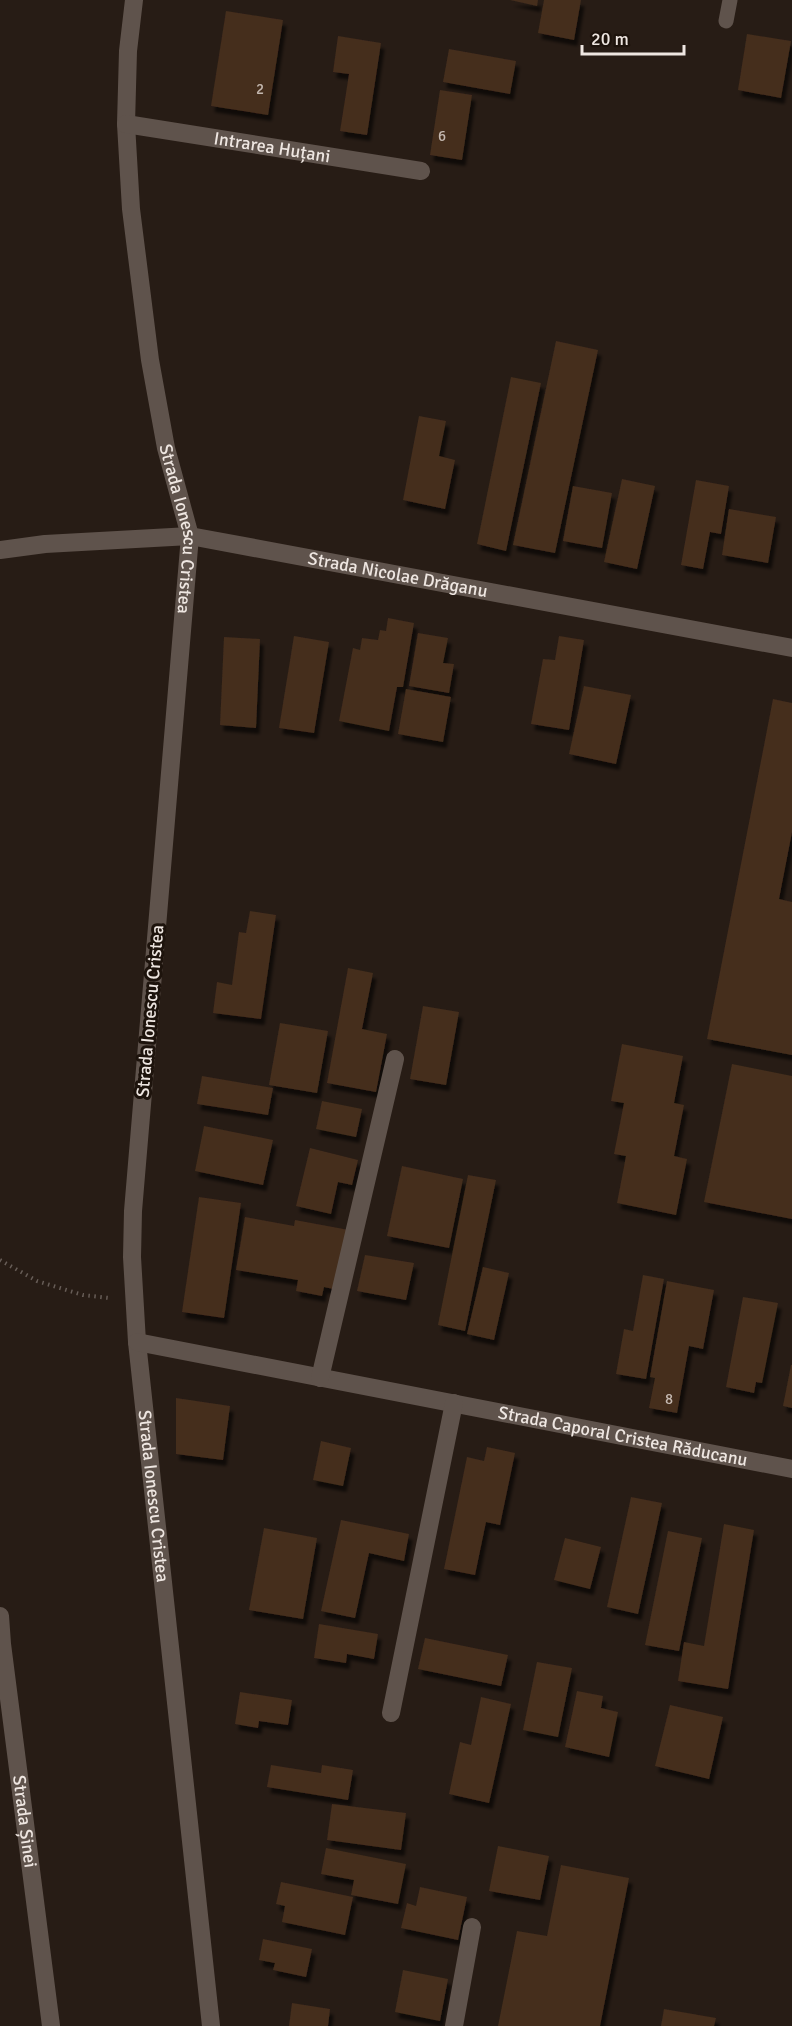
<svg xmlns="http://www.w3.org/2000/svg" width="792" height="2026" viewBox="0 0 792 2026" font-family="Signika,sans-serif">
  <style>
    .building { fill: #442d1d; filter: url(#shadow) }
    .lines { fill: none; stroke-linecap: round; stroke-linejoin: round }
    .path { stroke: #675d57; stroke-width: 4; stroke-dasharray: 1.5 4.5; stroke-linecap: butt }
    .lane { stroke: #5f534c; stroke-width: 15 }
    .street { stroke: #5f534c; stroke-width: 18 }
    .labels { text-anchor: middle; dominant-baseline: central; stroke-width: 6; stroke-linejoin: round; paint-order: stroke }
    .number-label { font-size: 15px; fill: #c4b8b0 }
    .street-label { font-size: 18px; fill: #eee6e1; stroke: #1d130c }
  </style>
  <defs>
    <filter id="shadow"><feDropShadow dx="3.5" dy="6" stdDeviation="1.5" flood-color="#0009"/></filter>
  </defs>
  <rect width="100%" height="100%" fill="#271c15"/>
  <g class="building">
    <path d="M510 0H538L537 6Z"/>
    <path d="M544 0H581L574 40 538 33Z"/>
    <path d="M226 11 283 20 268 115 211 106Z"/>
    <path d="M747 34 791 41 781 98 738 90Z"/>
    <path d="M338 36 381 43 367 135 340 131 349 74 333 72Z"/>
    <path d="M449 49 516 61 510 94 443 82Z"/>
    <path d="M440 90 472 95 462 160 430 155Z"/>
    <path d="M556 341 598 350 555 553 513 545Z"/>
    <path d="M511 377 541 383 506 551 477 544Z"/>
    <path d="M419 416 446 421 439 456 455 460 445 509 403 500Z"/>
    <path d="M622 479 655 486 637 569 604 562Z"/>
    <path d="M696 480 729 486 721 534 710 532 703 569 681 565Z"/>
    <path d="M573 486 612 493 602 548 563 541Z"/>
    <path d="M729 509 776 517 768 563 722 555Z"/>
    <path d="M388 618 414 623 403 687H397L389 731 339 721 353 648 360 650 362 638 378 640 380 630 386 631Z"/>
    <path d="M418 633 448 638 443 663 454 664 449 693 409 686Z"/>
    <path d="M294 636 329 642 314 733 279 728Z"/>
    <path d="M559 636 584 640 569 730 531 724 543 659 555 660Z"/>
    <path d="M224 637 260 639 256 728 220 725Z"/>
    <path d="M584 686 631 695 616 764 569 754Z"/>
    <path d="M406 689 451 697 443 742 398 734Z"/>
    <path d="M773 699 792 703V832L779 899 792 902V1055L707 1039Z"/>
    <path d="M250 911 276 915 261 1019 213 1013 217 982 232 985 239 932 246 933Z"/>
    <path d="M348 968 373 973 362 1029 387 1034 376 1092 327 1083Z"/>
    <path d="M423 1006 459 1012 446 1085 410 1079Z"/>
    <path d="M280 1023 328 1031 317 1093 269 1085Z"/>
    <path d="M622 1044 683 1056 674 1103 684 1105 674 1156 687 1159 676 1215 617 1203 626 1156 614 1154 624 1103 611 1101Z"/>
    <path d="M732 1064 792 1076V1219L704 1202Z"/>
    <path d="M202 1076 273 1088 268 1115 197 1104Z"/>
    <path d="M322 1101 362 1109 356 1137 316 1129Z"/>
    <path d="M204 1126 273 1140 263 1185 195 1171Z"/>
    <path d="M310 1148 358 1160 352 1185 338 1182 331 1214 296 1206Z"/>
    <path d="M402 1166 463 1179 449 1248 387 1236Z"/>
    <path d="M468 1175 496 1180 465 1331 438 1325Z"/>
    <path d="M199 1197 241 1203 224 1318 182 1312Z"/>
    <path d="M245 1217 294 1226 295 1220 349 1230 338 1290 324 1287 322 1296 296 1291 298 1280 236 1270Z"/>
    <path d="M365 1255 414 1263 406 1300 357 1291Z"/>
    <path d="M483 1267 509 1273 494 1340 467 1334Z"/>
    <path d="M643 1275 664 1279 646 1379 616 1374 624 1329 633 1331Z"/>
    <path d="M667 1281 714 1290 703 1349 689 1346 677 1413 649 1408 655 1378 650 1377Z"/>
    <path d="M743 1297 778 1303 762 1383 756 1382 754 1393 726 1387Z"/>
    <path d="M791 1365H792V1408L783 1406Z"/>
    <path d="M176 1398 230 1406 223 1460 176 1454Z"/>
    <path d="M321 1441 351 1448 343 1486 313 1480Z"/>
    <path d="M487 1447 515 1453 500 1525 486 1522 475 1575 444 1569 467 1457 484 1461Z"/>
    <path d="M631 1497 662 1503 638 1614 607 1607Z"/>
    <path d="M341 1520 409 1534 404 1561 369 1553 355 1618 321 1611Z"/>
    <path d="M724 1524 754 1530 728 1689 678 1681 684 1642 704 1646Z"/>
    <path d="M264 1528 317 1538 303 1619 249 1610Z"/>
    <path d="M668 1531 702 1538 679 1651 645 1645Z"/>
    <path d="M565 1538 601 1547 590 1589 554 1580Z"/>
    <path d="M319 1624 378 1634 374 1659 347 1654 346 1663 314 1658Z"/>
    <path d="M425 1638 508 1655 501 1686 418 1669Z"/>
    <path d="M537 1662 572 1668 558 1737 523 1730Z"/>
    <path d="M577 1691 603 1696 601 1708 618 1712 609 1757 565 1747Z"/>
    <path d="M240 1692 292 1700 288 1725 259 1721 258 1728 235 1724Z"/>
    <path d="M481 1697 511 1704 489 1803 449 1794 460 1742 471 1745Z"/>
    <path d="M670 1705 723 1717 709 1779 655 1766Z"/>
    <path d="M271 1765 321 1773 322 1765 353 1770 348 1800 267 1787Z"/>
    <path d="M332 1804 406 1813 401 1850 327 1840Z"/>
    <path d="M498 1846 549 1856 540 1900 489 1891Z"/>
    <path d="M326 1848 406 1864 398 1904 351 1895 354 1880 321 1874Z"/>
    <path d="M561 1865 629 1878 600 2026H498L517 1931 547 1936Z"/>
    <path d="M281 1882 353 1897 345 1935 282 1922 285 1906 276 1904Z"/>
    <path d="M420 1887 467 1897 458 1940 401 1928 407 1903 416 1906Z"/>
    <path d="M263 1939 312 1949 306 1977 273 1970 275 1963 259 1960Z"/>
    <path d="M403 1970 448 1979 440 2021 395 2012Z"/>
    <path d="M292 2003 330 2009 328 2026H289Z"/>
    <path d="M664 2009 716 2018 714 2026H661Z"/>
  </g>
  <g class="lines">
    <path class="path" d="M0 1260 37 1281 83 1295 109 1298"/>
    <path class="lane" d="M726 21 730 0"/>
    <g class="street">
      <path id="s1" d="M134 0 128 51 126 124 131 209 150 360 166 448 190 536 133 1211 132 1257 137 1342 211 2026"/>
      <path id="s2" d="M126 124 421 171"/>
      <path id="s3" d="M0 550 45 544 190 536 792 648"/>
      <path id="s4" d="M137 1342 792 1469"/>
      <path d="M320 1378 395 1059"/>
      <path id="s5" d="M0 1616 2 1644 51 2026"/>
      <path d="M391 1713 454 1403"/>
      <path d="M454 2026 472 1927"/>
    </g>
  </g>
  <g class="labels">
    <g class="number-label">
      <text x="260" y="89">2</text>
      <text x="442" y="136">6</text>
      <text x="669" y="1399">8</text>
    </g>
    <g class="street-label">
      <text stroke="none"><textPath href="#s2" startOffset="148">Intrarea Huțani</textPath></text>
      <text stroke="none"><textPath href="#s1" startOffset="534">Strada Ionescu Cristea</textPath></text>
      <text stroke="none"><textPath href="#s3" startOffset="402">Strada Nicolae Drăganu</textPath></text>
      <text transform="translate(150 1011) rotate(-85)">Strada Ionescu Cristea</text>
      <text stroke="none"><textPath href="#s4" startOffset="495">Strada Caporal Cristea Răducanu</textPath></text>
      <text stroke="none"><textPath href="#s1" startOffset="1506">Strada Ionescu Cristea</textPath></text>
      <text stroke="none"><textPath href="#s5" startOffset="207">Strada Șinei</textPath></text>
    </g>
  </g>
  <path d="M582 45v9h102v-9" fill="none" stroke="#eee6e1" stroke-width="3"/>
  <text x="591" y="45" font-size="18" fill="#eee6e1" stroke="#1d130c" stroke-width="4.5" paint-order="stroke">20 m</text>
</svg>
